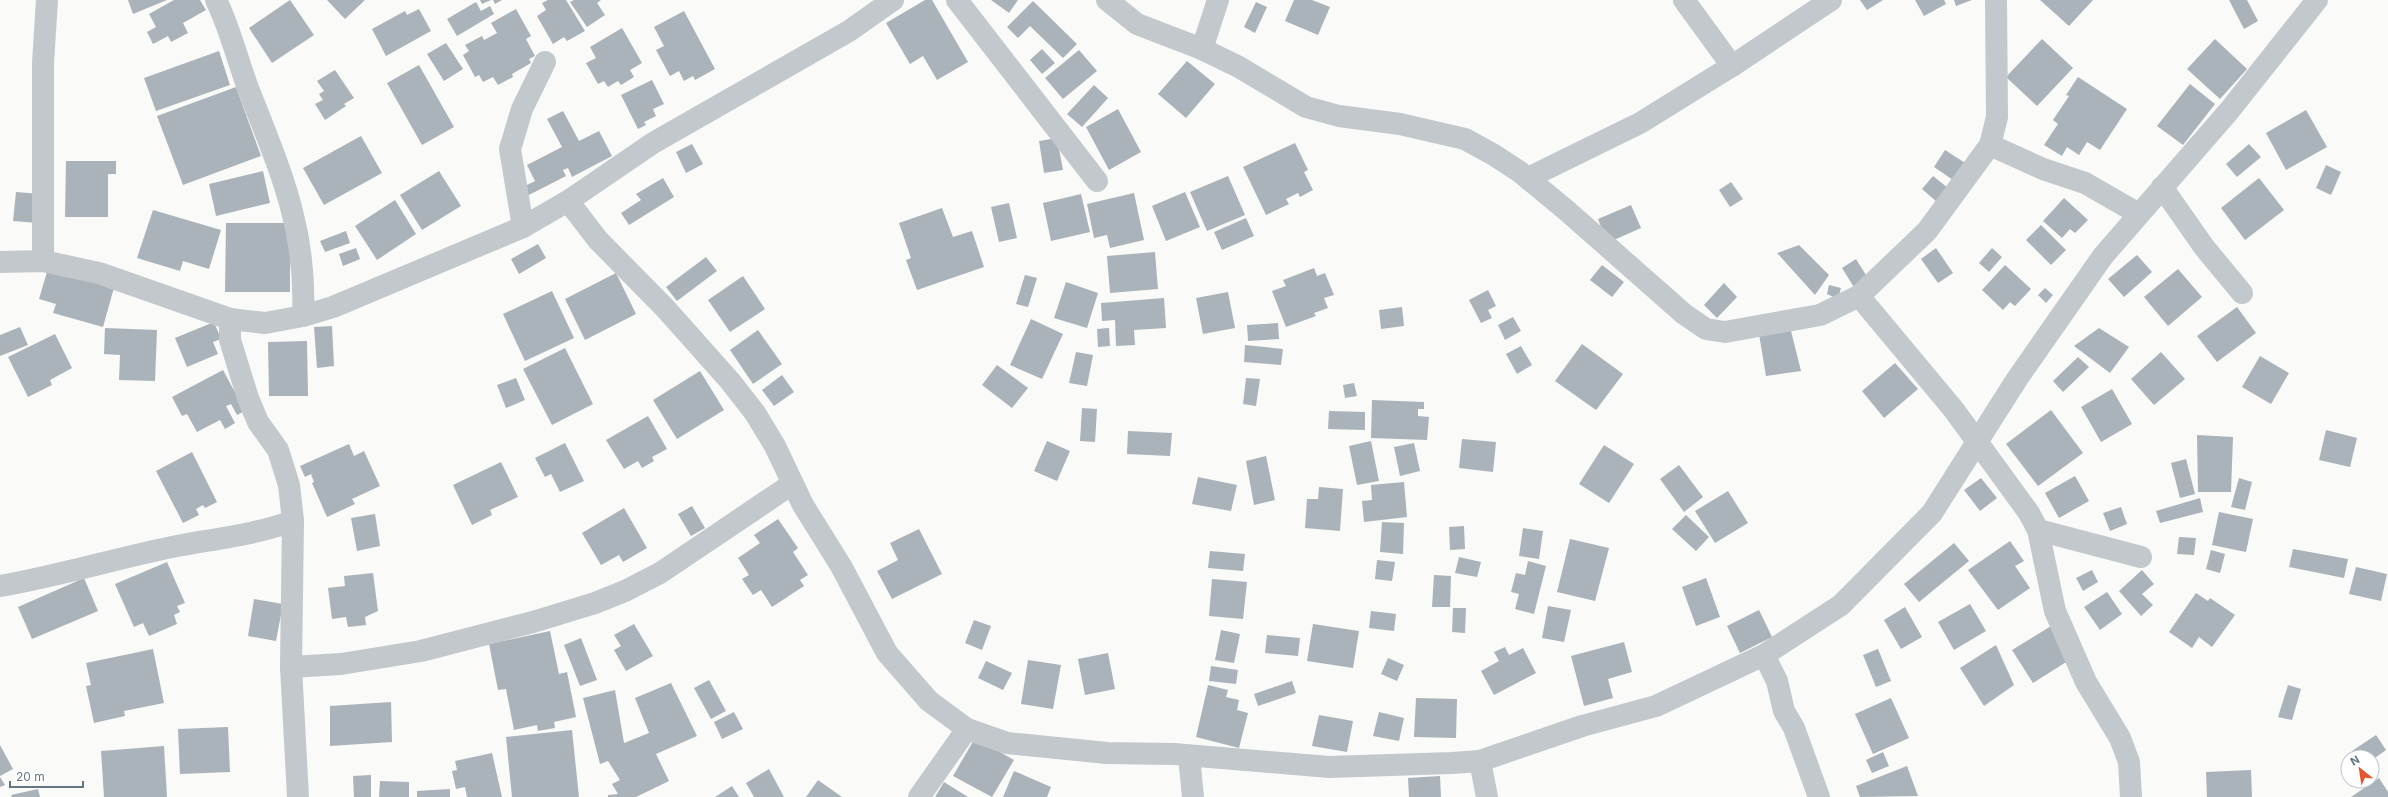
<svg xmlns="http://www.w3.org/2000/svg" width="2388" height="797" viewBox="0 0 2388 797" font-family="Inter,sans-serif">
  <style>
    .building { fill: #aab3b9 }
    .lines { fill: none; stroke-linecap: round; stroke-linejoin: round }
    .street { stroke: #c3c8cc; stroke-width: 22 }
  </style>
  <rect width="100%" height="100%" fill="#fafaf8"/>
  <g class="building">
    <path d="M128 0H167L133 14Z"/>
    <path d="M174 0H200L206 10 183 23 188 33 171 42 168 36 153 44 147 32 156 27 149 14Z"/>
    <path d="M290 0 314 35 272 63 249 28Z"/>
    <path d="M327 0H365L345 19Z"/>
    <path d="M480 0H491L482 4Z"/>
    <path d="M493 0H502L495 4Z"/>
    <path d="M548 0H566L585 31 567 41 564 37 553 44 537 16 546 10 542 3Z"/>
    <path d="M574 0H601L597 3 605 15 587 27 570 2Z"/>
    <path d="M925 0H932L968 62 937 80 923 56 910 64 886 23Z"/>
    <path d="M991 0H1018L1009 13Z"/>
    <path d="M1294 0H1312L1330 7 1318 35 1285 21Z"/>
    <path d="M1860 0H1883L1867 10Z"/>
    <path d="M1915 0H1944L1946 4 1924 16Z"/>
    <path d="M1954 0H1972L1956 6Z"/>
    <path d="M2040 0H2093L2069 26Z"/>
    <path d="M2229 0H2247L2258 21 2244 29Z"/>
    <path d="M1033 1 1077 44 1063 58 1030 26 1018 38 1007 27Z"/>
    <path d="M476 2 481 11 490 6 494 14 457 36 447 19Z"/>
    <path d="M1256 2 1267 7 1255 33 1244 27Z"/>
    <path d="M419 9 431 31 386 56 372 29 405 11 407 15Z"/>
    <path d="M516 9 531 36 526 39 535 56 529 59 531 63 512 74 513 77 498 85 493 77 483 82 479 75 475 77 463 55 469 51 465 45 482 36 484 40 497 33 491 23Z"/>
    <path d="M684 11 715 69 695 80 693 76 684 81 679 71 670 76 656 50 664 46 654 27Z"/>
    <path d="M622 28 642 63 630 70 634 77 621 85 618 81 608 87 604 81 598 84 586 63 596 58 590 47Z"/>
    <path d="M2042 39 2073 68 2037 106 2006 77Z"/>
    <path d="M2215 39 2247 69 2220 99 2187 69Z"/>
    <path d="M446 43 463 69 444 81 427 54Z"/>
    <path d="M1042 49 1055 63 1042 74 1030 60Z"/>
    <path d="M1079 50 1097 71 1063 99 1045 78Z"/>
    <path d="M219 51 230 85 156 111 144 78Z"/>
    <path d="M1187 61 1215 84 1186 118 1158 94Z"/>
    <path d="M419 65 454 127 422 145 387 83Z"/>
    <path d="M335 70 354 98 344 104 346 106 325 120 315 104 323 100 319 94 324 91 317 81Z"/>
    <path d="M2078 77 2127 109 2100 150 2087 142 2079 155 2067 147 2062 156 2044 145 2058 124 2053 120 2069 96 2066 95Z"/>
    <path d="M652 80 664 104 653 109 656 116 644 122 646 125 638 129 621 95Z"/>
    <path d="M2190 84 2215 104 2183 145 2157 126Z"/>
    <path d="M1094 85 1108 98 1082 127 1067 114Z"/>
    <path d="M236 87 261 156 183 185 157 116Z"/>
    <path d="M1118 109 1141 152 1109 170 1086 127Z"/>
    <path d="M2306 110 2327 147 2286 170 2266 133Z"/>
    <path d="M563 111 579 141 599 131 612 156 572 177 568 168 563 170 566 176 527 196 523 187 535 181 527 165 562 147 547 119Z"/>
    <path d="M361 136 382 173 324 205 303 168Z"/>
    <path d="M1057 138 1063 170 1044 173 1039 141Z"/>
    <path d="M1295 143 1308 170 1304 172 1313 190 1300 197 1298 193 1286 199 1289 204 1266 215 1243 167Z"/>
    <path d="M692 144 703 164 686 173 676 152Z"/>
    <path d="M2249 144 2261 157 2237 177 2226 164Z"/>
    <path d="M1945 150 1965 163 1953 180 1934 167Z"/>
    <path d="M66 161H116V174H108V217H65Z"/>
    <path d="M2326 165 2341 172 2331 195 2316 188Z"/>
    <path d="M263 171 270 203 216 216 209 184Z"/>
    <path d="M439 171 461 206 422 230 400 195Z"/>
    <path d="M1228 176 1245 215 1207 231 1190 192Z"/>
    <path d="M1933 176 1948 188 1937 202 1922 189Z"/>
    <path d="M663 178 674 197 629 225 621 213 641 200 636 194Z"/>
    <path d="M2259 178 2284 210 2245 240 2221 208Z"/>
    <path d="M1731 182 1743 199 1730 207 1719 190Z"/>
    <path d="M16 192 41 194 38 223 13 221Z"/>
    <path d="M1185 192 1200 227 1166 241 1152 206Z"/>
    <path d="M1134 193 1144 240 1110 248 1107 235 1094 238 1087 204Z"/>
    <path d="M1081 194 1090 232 1051 241 1043 203Z"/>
    <path d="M2064 198 2088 220 2075 233 2070 229 2062 238 2043 221Z"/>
    <path d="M395 200 416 234 377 260 355 226Z"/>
    <path d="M1009 203 1017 238 999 242 991 207Z"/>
    <path d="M1631 205 1641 228 1607 243 1598 219Z"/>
    <path d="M942 208 953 237 972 231 984 267 917 290 906 260 911 258 899 223Z"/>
    <path d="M153 210 221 230 209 269 183 261 180 271 137 258Z"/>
    <path d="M1246 218 1254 236 1222 250 1214 232Z"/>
    <path d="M226 223H290V292H225Z"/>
    <path d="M2041 225 2066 250 2051 265 2026 240Z"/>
    <path d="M346 231 350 243 325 252 320 241Z"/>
    <path d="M538 244 546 258 519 274 511 259Z"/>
    <path d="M1799 245 1829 275 1815 295 1777 253Z"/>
    <path d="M356 248 360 259 343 266 339 254Z"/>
    <path d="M1936 248 1953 273 1938 283 1921 259Z"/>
    <path d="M1992 248 2002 257 1989 272 1979 263Z"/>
    <path d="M1155 252 1158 289 1110 293 1107 256Z"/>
    <path d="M2137 255 2152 272 2124 297 2108 279Z"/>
    <path d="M706 257 717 271 677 301 666 287Z"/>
    <path d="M1856 259 1871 283 1857 292 1842 268Z"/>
    <path d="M49 265 115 284 103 327 53 313 56 304 39 299Z"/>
    <path d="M1602 265 1624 282 1612 297 1590 280Z"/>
    <path d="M2005 265 2031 289 2015 306 2010 302 2003 310 1982 290Z"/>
    <path d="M1314 268 1317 276 1325 273 1334 295 1324 298 1328 308 1314 313 1316 316 1286 327 1272 291 1286 286 1283 280Z"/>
    <path d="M2178 269 2202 297 2168 326 2144 297Z"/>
    <path d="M616 273 636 314 585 340 565 299Z"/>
    <path d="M1025 275 1037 278 1028 307 1016 304Z"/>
    <path d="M743 276 765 309 730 332 708 300Z"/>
    <path d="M1066 282 1098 293 1087 328 1054 318Z"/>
    <path d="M1724 283 1737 297 1717 318 1704 305Z"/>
    <path d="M1829 285 1841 288 1838 299 1827 294Z"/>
    <path d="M2045 288 2053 295 2046 303 2038 295Z"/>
    <path d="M1488 290 1496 306 1488 310 1492 318 1481 323 1469 300Z"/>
    <path d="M552 291 574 338 525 361 503 314Z"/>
    <path d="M1228 292 1235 328 1203 334 1196 298Z"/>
    <path d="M1164 298 1166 328 1134 330 1135 345 1116 346 1115 320 1102 321 1101 303Z"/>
    <path d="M1402 307 1404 326 1381 329 1379 310Z"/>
    <path d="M2237 307 2256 333 2217 362 2197 336Z"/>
    <path d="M1513 317 1521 331 1505 340 1498 325Z"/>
    <path d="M1031 319 1063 334 1042 379 1010 365Z"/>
    <path d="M214 322 221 339 213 342 218 354 187 367 175 338Z"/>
    <path d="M1278 323 1279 339 1248 341 1247 325Z"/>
    <path d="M1789 323 1801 371 1766 376 1759 334Z"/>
    <path d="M332 326 334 366 317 368 314 327Z"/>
    <path d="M20 327 28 345 0 356V335Z"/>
    <path d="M105 328 157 330 155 381 119 380 120 355 104 354Z"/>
    <path d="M1109 328 1110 346 1098 347 1097 329Z"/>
    <path d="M2099 328 2129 347 2110 373 2074 346Z"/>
    <path d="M758 330 782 364 753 384 730 350Z"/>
    <path d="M55 334 72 368 50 380 52 385 28 397 8 357Z"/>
    <path d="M307 341 308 396H269L268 342Z"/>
    <path d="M1582 344 1623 374 1596 410 1555 381Z"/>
    <path d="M1245 345 1283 349 1281 365 1244 362Z"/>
    <path d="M1521 346 1532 365 1517 374 1506 354Z"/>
    <path d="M565 348 593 404 552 425 523 369Z"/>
    <path d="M1076 352 1093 355 1087 386 1069 383Z"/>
    <path d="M2161 352 2185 379 2154 405 2131 379Z"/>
    <path d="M2260 356 2289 373 2271 404 2242 387Z"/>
    <path d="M2078 357 2089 367 2063 392 2053 381Z"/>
    <path d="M1895 363 1918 389 1884 418 1862 391Z"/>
    <path d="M997 365 1028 388 1012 408 982 385Z"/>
    <path d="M223 370 245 411 237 415 231 404 226 406 235 423 225 429 220 420 197 432 187 414 182 416 172 397Z"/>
    <path d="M700 371 724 410 677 439 653 400Z"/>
    <path d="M782 375 794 392 774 406 762 390Z"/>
    <path d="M516 378 525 400 506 408 497 385Z"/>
    <path d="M1246 378 1260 379 1256 406 1243 404Z"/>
    <path d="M1354 383 1357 396 1345 398 1343 385Z"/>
    <path d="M2112 389 2132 424 2101 442 2081 407Z"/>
    <path d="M1372 400 1424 402V409H1418V416L1429 417 1427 440 1371 438Z"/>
    <path d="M1082 408 1097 409 1095 442 1080 441Z"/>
    <path d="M2051 410 2083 453 2038 486 2006 444Z"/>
    <path d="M1329 411 1365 412V430L1328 429Z"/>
    <path d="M648 416 667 449 652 457 654 461 642 468 638 461 624 469 606 440Z"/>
    <path d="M2326 430 2357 438 2350 467 2319 460Z"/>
    <path d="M1128 431 1172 433 1170 456 1127 454Z"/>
    <path d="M2197 435 2233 437 2231 492H2198Z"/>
    <path d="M1462 439 1496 442 1493 472 1459 468Z"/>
    <path d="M1047 441 1070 451 1057 481 1034 471Z"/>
    <path d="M1371 441 1379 481 1357 485 1349 446Z"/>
    <path d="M565 443 584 481 560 492 551 474 545 477 535 458Z"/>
    <path d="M1414 443 1420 471 1400 476 1394 447Z"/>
    <path d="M349 444 354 456 364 451 380 486 352 499 355 504 327 517 312 483 314 482 311 474 305 477 300 466Z"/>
    <path d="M1604 445 1634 464 1609 503 1579 484Z"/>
    <path d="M192 452 217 502 205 508 203 505 196 509 199 515 183 523 156 471Z"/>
    <path d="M1266 456 1275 500 1254 505 1246 461Z"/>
    <path d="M2186 459 2195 494 2180 498 2171 463Z"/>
    <path d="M501 462 518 497 490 510 492 515 472 525 453 485Z"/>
    <path d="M1679 465 1703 497 1684 512 1660 479Z"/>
    <path d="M2075 476 2089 501 2059 518 2045 493Z"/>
    <path d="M1198 477 1237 485 1231 511 1192 504Z"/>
    <path d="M1981 478 1997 498 1980 511 1964 490Z"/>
    <path d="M2239 478 2252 482 2245 510 2231 507Z"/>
    <path d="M1404 482 1407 517 1364 522 1362 501 1372 500 1371 485Z"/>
    <path d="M1319 487 1343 489 1340 531 1305 528 1307 499H1318Z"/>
    <path d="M1728 491 1748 523 1715 543 1695 511Z"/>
    <path d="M2200 498 2203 512 2160 523 2156 511Z"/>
    <path d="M692 506 705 528 691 536 678 514Z"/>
    <path d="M2121 507 2127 524 2110 531 2103 513Z"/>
    <path d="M624 508 647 548 623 562 619 555 601 565 582 533Z"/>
    <path d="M2219 512 2253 519 2246 552 2212 545Z"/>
    <path d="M375 514 380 546 357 551 351 518Z"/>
    <path d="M1686 515 1709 537 1696 551 1672 529Z"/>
    <path d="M778 519 798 548 793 552 808 575 800 580 804 586 772 607 761 590 753 595 742 579 749 575 738 558 760 543 754 535Z"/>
    <path d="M1382 522 1404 523 1403 554 1380 552Z"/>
    <path d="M1464 526 1465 549 1450 550 1449 527Z"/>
    <path d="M1523 528 1543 531 1539 559 1519 556Z"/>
    <path d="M919 529 942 574 892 599 877 571 898 560 890 543Z"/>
    <path d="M2179 537 2196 538 2194 555 2177 554Z"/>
    <path d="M1570 539 1609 548 1595 601 1557 592Z"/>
    <path d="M2010 541 2024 561 2015 566 2030 588 1998 610 1968 570Z"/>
    <path d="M1954 543 1969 561 1919 602 1904 584Z"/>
    <path d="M2293 549 2348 559 2344 578 2289 567Z"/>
    <path d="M2211 550 2225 554 2220 573 2206 569Z"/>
    <path d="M1210 551 1245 554 1243 571 1208 568Z"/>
    <path d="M1459 557 1481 562 1477 577 1455 573Z"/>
    <path d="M1377 560 1395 562 1392 581 1375 579Z"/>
    <path d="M1528 561 1546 566 1534 614 1515 609 1519 594 1511 592 1516 573 1525 575Z"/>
    <path d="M167 562 185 603 177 606 180 612 174 615 177 624 149 636 143 623 134 627 115 584Z"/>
    <path d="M2356 567 2387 574 2381 601 2349 594Z"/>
    <path d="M2092 570 2098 582 2083 591 2076 578Z"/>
    <path d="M2142 570 2154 584 2142 594 2153 605 2141 616 2119 591Z"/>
    <path d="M373 573 378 611 365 617 366 625 348 627 346 617 332 619 328 588 345 586 344 576Z"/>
    <path d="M1434 575 1451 576 1450 607H1432Z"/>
    <path d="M84 578 98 611 32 639 18 607Z"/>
    <path d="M1706 578 1720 617 1696 626 1682 587Z"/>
    <path d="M1212 579 1247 582 1243 619 1209 616Z"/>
    <path d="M2107 592 2122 614 2100 630 2084 607Z"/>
    <path d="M2196 593 2208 601 2210 598 2235 615 2212 647 2199 637 2192 648 2169 632Z"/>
    <path d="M254 599 283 604 276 641 248 636Z"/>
    <path d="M1970 604 1986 631 1954 650 1938 622Z"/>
    <path d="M1548 606 1571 610 1564 642 1542 638Z"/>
    <path d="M1905 607 1922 637 1901 649 1884 620Z"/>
    <path d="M1453 608H1466L1465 633 1452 632Z"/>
    <path d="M1759 610 1772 637 1740 653 1727 626Z"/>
    <path d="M1371 611 1396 614 1394 631 1369 628Z"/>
    <path d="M974 620 991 626 982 650 965 643Z"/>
    <path d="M634 624 653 656 626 671 614 650 621 646 614 635Z"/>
    <path d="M1313 624 1359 631 1353 668 1307 661Z"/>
    <path d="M2051 626 2071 659 2033 683 2012 650Z"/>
    <path d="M1221 630 1240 634 1234 663 1215 660Z"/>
    <path d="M550 631 559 674 567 672 576 717 554 722 555 728 538 731 537 725 514 730 506 689 498 690 489 644Z"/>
    <path d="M1267 635 1300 638 1298 656 1265 653Z"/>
    <path d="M581 638 597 680 580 686 564 645Z"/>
    <path d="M1624 642 1632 672 1608 679 1613 698 1584 706 1571 656Z"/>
    <path d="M1996 645 2014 685 1984 706 1960 668Z"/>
    <path d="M1505 647 1509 655 1523 648 1536 673 1494 695 1481 671 1499 661 1494 652Z"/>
    <path d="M153 649 164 703 124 711 125 716 94 723 86 686 91 685 86 663Z"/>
    <path d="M1878 649 1891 681 1876 687 1863 655Z"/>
    <path d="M1108 653 1115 689 1085 695 1078 659Z"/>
    <path d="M1388 658 1404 665 1397 681 1381 674Z"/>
    <path d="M1028 660 1061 665 1053 709 1021 704Z"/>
    <path d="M986 661 1012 673 1003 690 978 678Z"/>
    <path d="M1211 666 1238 670 1236 684 1209 681Z"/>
    <path d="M709 680 726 711 711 719 694 688Z"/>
    <path d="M1292 681 1296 693 1258 706 1254 694Z"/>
    <path d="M671 683 697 736 656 754 669 781 636 797H608V795L618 794 612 784 620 780 608 761 600 764 583 698 615 690 624 743 649 733 635 698Z"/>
    <path d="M1208 685 1228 690 1226 697 1239 700 1237 710 1248 713 1239 748 1196 737Z"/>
    <path d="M2288 685 2301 689 2292 720 2278 717Z"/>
    <path d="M1416 698 1457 699 1456 738 1414 737Z"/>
    <path d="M1891 698 1909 738 1873 754 1855 714Z"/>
    <path d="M391 702 392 742 330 746V706Z"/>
    <path d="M734 712 743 729 722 739 714 722Z"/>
    <path d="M1379 712 1404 718 1399 741 1373 736Z"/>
    <path d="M1319 715 1353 721 1347 752 1312 746Z"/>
    <path d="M228 727 230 772 180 774 178 729Z"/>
    <path d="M572 730 579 797H512L506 737Z"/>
    <path d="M2376 735 2386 750 2372 760V757H2356L2352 751Z"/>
    <path d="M975 738 1014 760 992 797 953 776Z"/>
    <path d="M0 745 13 769 0 776Z"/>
    <path d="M164 746 167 797H104L101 751Z"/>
    <path d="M1883 752 1889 766 1872 773 1866 760Z"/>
    <path d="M492 753 502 797H467L465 787 456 789 452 771 457 770 455 761Z"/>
    <path d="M1907 766 1918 796 1860 797 1856 786Z"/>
    <path d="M769 769 784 797H754L746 783Z"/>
    <path d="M2251 770 2252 797H2207L2206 772Z"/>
    <path d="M1014 771 1051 787 1047 797H1003Z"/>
    <path d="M371 775V797H354L353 776Z"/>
    <path d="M1440 776 1441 797H1409L1408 778Z"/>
    <path d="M0 777 5 785 0 787Z"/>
    <path d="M2379 778 2388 792V797H2351Z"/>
    <path d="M818 780 842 797H806Z"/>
    <path d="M380 781 409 782V797H379Z"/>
    <path d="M944 782 968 797H935Z"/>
    <path d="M732 786 739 797H715Z"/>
    <path d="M38 789 40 797H12L11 795Z"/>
    <path d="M450 789V797H417V791Z"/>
  </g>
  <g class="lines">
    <g class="street">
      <path d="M216 0C230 28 237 59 248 88 279 168 307 227 303 316"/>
      <path d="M957 0 1097 181"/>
      <path d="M1107 0 1137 24 1202 49 1239 67 1306 107 1339 116 1400 124 1465 139 1494 155 1520 172 1566 210 1684 314 1706 329 1725 332 1820 315 1859 296 1927 231 1990 145 1997 117 1996 0"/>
      <path d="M1684 0 1732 66"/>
      <path d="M1202 49 1218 0"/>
      <path d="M1990 145 2043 169 2085 183 2139 214"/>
      <path d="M1528 178 1640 123 1732 66 1831 0"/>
      <path d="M2162 187 2204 247 2242 293"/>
      <path d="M568 201 598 240 665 308 730 381 755 413 775 446 803 505 841 566 887 653 929 701 967 729 1007 743 1107 753 1174 754 1329 767 1452 763 1480 761 1582 726 1656 706 1764 655 1841 605 1932 513 2017 379 2103 256 2229 111 2317 0"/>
      <path d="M523 227 510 149 522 109 545 62"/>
      <path d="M43 261V63L47 0"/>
      <path d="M0 262 43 261 99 273 230 319 265 323 303 316 333 307 523 227 568 201 653 143 849 31 893 0"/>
      <path d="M1859 296 1954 410 2029 513 2038 530 2055 611 2086 682 2120 738 2129 762 2131 797"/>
      <path d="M230 319V340L248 398 258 422 278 450 289 485 293 521 291 667 298 797"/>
      <path d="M2038 530 2141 557"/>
      <path d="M0 586C58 576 114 559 172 547 213 539 254 535 293 521"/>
      <path d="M1764 655 1777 681 1784 711 1794 728 1819 797"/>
      <path d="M291 667 341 664 421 651 533 622 595 603 625 591 660 573 792 484"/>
      <path d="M1189 756 1193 797"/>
      <path d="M1480 761 1487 797"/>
      <path d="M919 797 967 729"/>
    </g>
  </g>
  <g transform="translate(2360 769) rotate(330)"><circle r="19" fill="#ffffff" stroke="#c1c8cd"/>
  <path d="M0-3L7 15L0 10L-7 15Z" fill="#e4572e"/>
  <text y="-6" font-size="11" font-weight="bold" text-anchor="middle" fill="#657683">N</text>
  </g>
  <path d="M10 781v6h73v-6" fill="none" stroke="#657683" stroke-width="2"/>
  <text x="16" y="781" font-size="12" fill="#657683" stroke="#ffffff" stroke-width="3" paint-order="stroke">20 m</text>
</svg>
